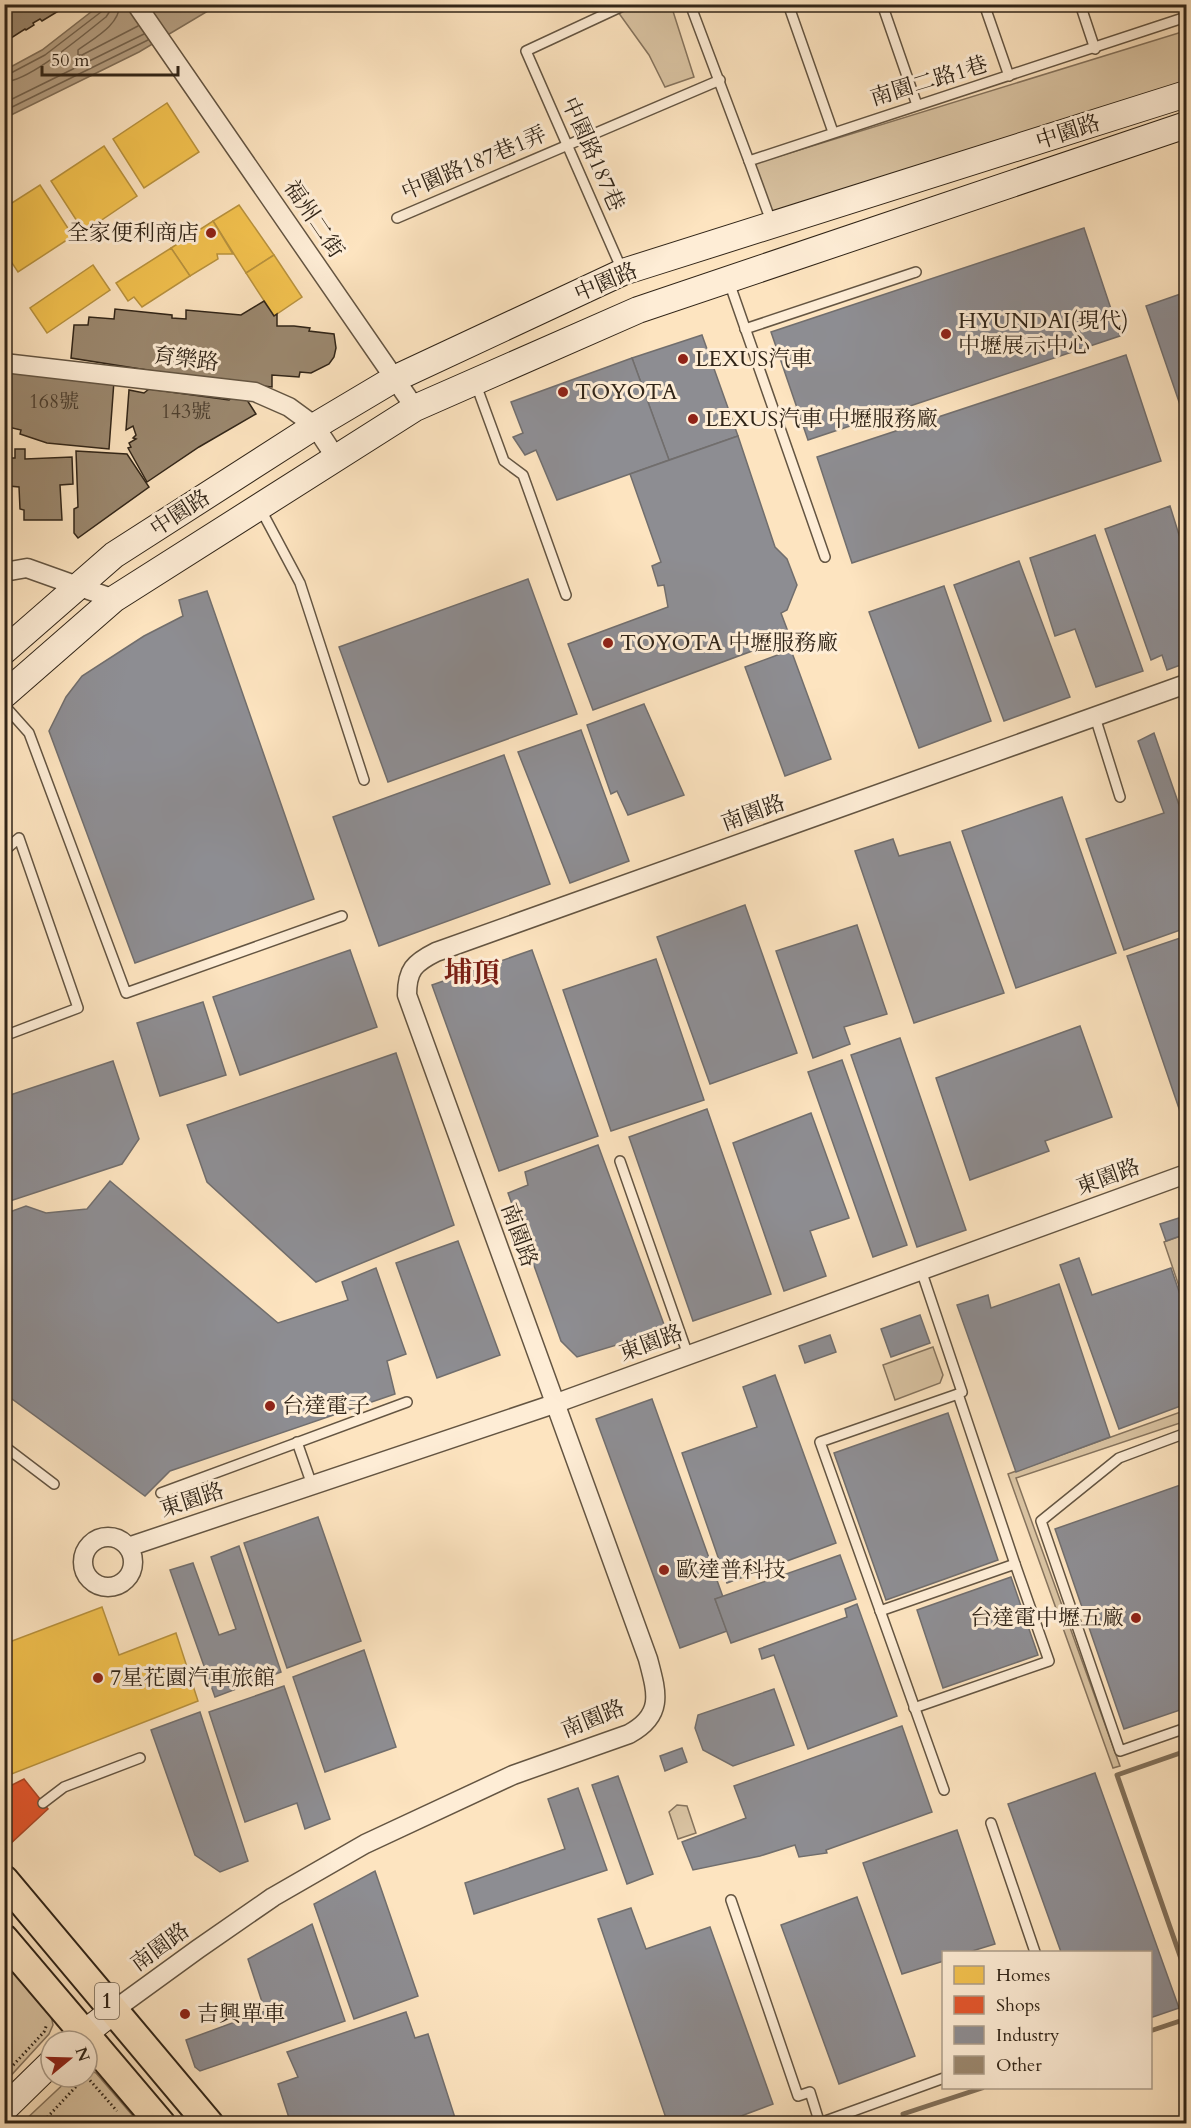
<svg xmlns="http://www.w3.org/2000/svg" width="1191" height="2128" viewBox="0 0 1191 2128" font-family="Cardo,'Noto Serif TC',serif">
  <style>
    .green { fill: #dac4a3; stroke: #86745e; stroke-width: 1.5 }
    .water { fill: #b8a387; stroke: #82715b; stroke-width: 1.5 }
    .homes { fill: #f2c14e; stroke: #b8923e; stroke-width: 1.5 }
    .shops { fill: #e4572e; stroke: #ae4827; stroke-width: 1.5 }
    .industry { fill: #8d8d92; stroke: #716e6d; stroke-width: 1.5 }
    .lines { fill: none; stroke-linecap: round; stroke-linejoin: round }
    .shore { stroke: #746450; stroke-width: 1.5 }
    .stream { stroke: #82715b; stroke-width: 5 }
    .building { fill: #9b886f; stroke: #312518; stroke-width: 1.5 }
    .lane-casing { stroke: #645542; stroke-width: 12 }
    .street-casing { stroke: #645542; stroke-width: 21 }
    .secondary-casing { stroke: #312518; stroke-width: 28 }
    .primary-casing { stroke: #312518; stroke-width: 32 }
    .path { stroke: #312518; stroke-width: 3; stroke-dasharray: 1.5 3; stroke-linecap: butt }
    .lane { stroke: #feedd6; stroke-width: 9 }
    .street { stroke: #feedd6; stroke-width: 18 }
    .secondary { stroke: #feedd6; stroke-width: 26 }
    .primary { stroke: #fde4c0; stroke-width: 28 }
    .poi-dot { fill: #8f2418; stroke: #feedd6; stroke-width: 2 }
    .labels { text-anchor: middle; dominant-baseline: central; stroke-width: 6; stroke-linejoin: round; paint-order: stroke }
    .number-label { font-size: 20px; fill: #4c3e2e }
    .shield { fill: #feedd6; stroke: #6e6151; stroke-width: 1.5 }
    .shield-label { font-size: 21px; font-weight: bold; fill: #312518 }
    .street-label { font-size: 22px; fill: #312518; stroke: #feedd6 }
    .poi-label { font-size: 22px; fill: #312518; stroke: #feedd6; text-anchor: start }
    .district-label { font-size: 28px; font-weight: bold; fill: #7a1f14; stroke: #feedd6 }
  </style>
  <rect width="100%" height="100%" fill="#fde4c0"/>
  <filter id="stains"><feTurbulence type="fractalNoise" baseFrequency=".00333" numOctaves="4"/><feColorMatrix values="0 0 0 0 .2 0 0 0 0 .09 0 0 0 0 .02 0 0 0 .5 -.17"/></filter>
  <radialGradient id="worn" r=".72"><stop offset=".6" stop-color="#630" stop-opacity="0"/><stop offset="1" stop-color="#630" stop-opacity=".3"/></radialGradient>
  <g class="green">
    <path d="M613 5H671L694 77 665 87 649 55Z"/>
    <path d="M1185 31 1186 82 774 220 754 164Z"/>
    <path d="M1186 1234V1307L1164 1242Z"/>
    <path d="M933 1347 943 1375 940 1383 895 1400 883 1365Z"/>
    <path d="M1186 1410V1421L1016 1478 1120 1766 1113 1768 1008 1474Z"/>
    <path d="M677 1805 687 1806 696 1833 678 1839 669 1812Z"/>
    <path d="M4 1957 51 2015 53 2025 49 2034 5 2082Z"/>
    <path d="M88 2069 96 2073 139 2123H22L71 2077H87Z"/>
  </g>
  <path class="water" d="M100 5H218L139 52 5 118V70L42 50Z"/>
  <g class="homes">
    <path d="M167 103 199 152 144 188 113 139Z"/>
    <path d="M104 146 137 196 84 232 51 181Z"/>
    <path d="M40 185 73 236 18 272 4 251V208Z"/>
    <path d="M239 205 274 255 246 273 213 221Z"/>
    <path d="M213 221 233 254H217L218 259 190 276 171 248Z"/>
    <path d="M171 248 190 276 142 307 134 297 128 301 116 283Z"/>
    <path d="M274 255 302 297 274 316 246 273Z"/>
    <path d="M93 265 110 290 47 333 30 308Z"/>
    <path d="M102 1607 119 1655 176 1633 198 1701 4 1777V1644Z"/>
  </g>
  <path class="shops" d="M24 1779 48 1809 10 1844 5 1837 4 1789Z"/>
  <g class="industry">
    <path d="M1084 228 1120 336 808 440 771 332Z"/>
    <path d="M1186 292V422L1146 306Z"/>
    <path d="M702 335 738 436 669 460 632 358Z"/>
    <path d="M1126 355 1161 461 852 563 817 457Z"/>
    <path d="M632 358 669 460 557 500 536 450 525 455 513 437 523 433 511 402Z"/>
    <path d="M738 436 775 547 787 559 797 585 787 610 781 613 790 637 593 710 568 644 668 607 664 585 658 586 652 566 661 562 630 474Z"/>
    <path d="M1170 506 1186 557V663L1167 670 1162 655 1151 660 1105 529Z"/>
    <path d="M1095 535 1143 671 1096 687 1075 629 1055 636 1030 558Z"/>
    <path d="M1019 561 1070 697 1004 721 954 585Z"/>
    <path d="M528 579 577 714 388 782 339 647Z"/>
    <path d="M944 586 991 721 919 748 869 612Z"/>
    <path d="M207 591 314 899 135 963 49 731 66 697 82 676 144 636 183 616 179 600Z"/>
    <path d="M791 650 831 759 785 776 745 667Z"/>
    <path d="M644 704 684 795 628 815 617 791 611 794 587 725Z"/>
    <path d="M581 730 629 861 570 883 518 752Z"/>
    <path d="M1154 733 1186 825V928L1124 950 1086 839 1164 813 1138 741Z"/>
    <path d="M504 755 550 884 379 946 333 817Z"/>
    <path d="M1062 797 1116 953 1016 988 962 831Z"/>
    <path d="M893 839 899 856 950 842 1004 993 914 1023 855 851Z"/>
    <path d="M745 905 797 1053 710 1084 657 937Z"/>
    <path d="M857 925 887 1014 844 1027 850 1044 813 1058 776 951Z"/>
    <path d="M1186 936V1129L1127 956Z"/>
    <path d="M350 950 377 1027 240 1075 213 997Z"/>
    <path d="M532 950 598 1136 499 1171 432 985Z"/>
    <path d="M656 959 704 1100 611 1131 563 990Z"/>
    <path d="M203 1002 226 1075 160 1096 137 1023Z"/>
    <path d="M1080 1026 1112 1117 1045 1141 1049 1151 970 1180 936 1078Z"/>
    <path d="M900 1038 966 1230 917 1247 851 1055Z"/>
    <path d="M396 1053 454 1225 316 1282 207 1182 187 1125Z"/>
    <path d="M842 1060 907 1245 873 1257 808 1072Z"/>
    <path d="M113 1061 139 1139 122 1164 4 1203V1097Z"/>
    <path d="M707 1109 771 1294 693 1321 629 1137Z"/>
    <path d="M811 1113 849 1218 810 1231 826 1276 784 1291 733 1143Z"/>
    <path d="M598 1145 666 1330 577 1357 561 1341 508 1193 528 1185 525 1172Z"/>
    <path d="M110 1181 278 1323 348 1300 342 1282 376 1268 406 1354 387 1361 395 1394 170 1471 145 1496 4 1393V1214L26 1206 46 1213 87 1209Z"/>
    <path d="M1185 1216 1186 1234 1166 1241 1160 1224Z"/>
    <path d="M458 1241 500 1355 437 1378 396 1263Z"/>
    <path d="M1079 1258 1092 1295 1171 1268 1186 1312V1404L1119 1429 1060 1265Z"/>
    <path d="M1059 1284 1110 1437 1016 1472 957 1305 988 1295 991 1308Z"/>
    <path d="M920 1315 930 1343 891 1357 881 1329Z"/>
    <path d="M830 1335 836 1352 805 1363 799 1346Z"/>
    <path d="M775 1375 836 1543 727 1583 682 1453 757 1427 743 1387Z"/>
    <path d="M652 1399 723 1597 715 1599 727 1631 680 1648 596 1419Z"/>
    <path d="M948 1413 998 1560 886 1600 834 1453Z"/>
    <path d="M1186 1483V1708L1124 1729 1055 1529Z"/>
    <path d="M318 1517 361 1641 287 1668 244 1543Z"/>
    <path d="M239 1546 281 1672 215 1697 170 1570 193 1563 219 1635 236 1629 211 1557Z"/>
    <path d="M840 1555 856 1599 731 1643 715 1599Z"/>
    <path d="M1011 1577 1038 1655 943 1688 917 1610Z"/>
    <path d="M857 1604 897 1716 808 1749 774 1655 762 1659 759 1649 847 1617 845 1609Z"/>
    <path d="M364 1650 396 1747 325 1772 293 1677Z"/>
    <path d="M284 1686 330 1819 305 1829 297 1803 245 1822 209 1712Z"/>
    <path d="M774 1689 794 1745 733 1766 703 1750 695 1728 698 1715Z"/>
    <path d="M200 1712 248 1861 220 1872 195 1855 151 1730Z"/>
    <path d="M902 1726 932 1812 826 1850 827 1853 799 1857 795 1845 760 1856 693 1870 682 1842 746 1818 734 1786Z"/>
    <path d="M682 1748 687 1762 665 1771 660 1756Z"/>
    <path d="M1095 1773 1179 2008 1150 2018V1952H1061L1008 1804Z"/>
    <path d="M618 1776 653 1874 627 1884 592 1785Z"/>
    <path d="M578 1788 607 1870 474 1914 465 1883 565 1849 548 1799Z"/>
    <path d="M957 1830 995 1944 969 1952H944V1961L902 1974 863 1863Z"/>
    <path d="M375 1871 418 1996 354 2019 314 1904Z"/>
    <path d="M857 1897 915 2056 839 2084 781 1925Z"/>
    <path d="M631 1908 646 1949 710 1927 773 2104 720 2124H668L598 1919Z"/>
    <path d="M312 1924 345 2021 200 2071 195 2067 186 2040 265 2011 248 1959Z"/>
    <path d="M406 2012 415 2038 428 2034 457 2124H291L278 2084 298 2077 287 2052Z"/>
  </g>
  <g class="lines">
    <g class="shore">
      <path d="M120 4C119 26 94 38 78 50V55H82L138 26"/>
      <path d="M4 75 9 74 45 55 101 12 104 4"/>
      <path d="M4 82C30 81 84 34 106 17L110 11 111 4"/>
      <path d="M4 103 144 34"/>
      <path d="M4 111 148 40"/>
    </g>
    <g class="stream">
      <path d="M1186 1751 1117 1775 1186 1973"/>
      <path d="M1150 2031 1186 2019"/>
      <path d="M903 2114 982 2088"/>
    </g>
  </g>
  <g class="building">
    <path d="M9 4H70L42 21 40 19 33 23 34 25 26 30 25 29 5 42 4 7Z"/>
    <path d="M264 301 274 316 277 314V326H294L310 328 309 331 334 334 336 348 334 357 329 364 311 373 300 372 299 377 272 375V387L159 374V372L71 358 74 325H88L89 317 114 319 115 309 172 315V318L186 319V310L241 315Z"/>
    <path d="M4 368 114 381 109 449 47 443 20 434 21 430 4 426Z"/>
    <path d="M149 389 229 400 232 398 247 400 256 414 199 447 147 482 128 448 131 447 129 443 136 439 133 438 136 435 133 426 126 430 129 390 144 393Z"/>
    <path d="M15 449H25V459L72 457 73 484 60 485 62 520H24V510L20 509 19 487 9 486V458H15Z"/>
    <path d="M76 451 127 454 149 487 78 538 74 533V509L78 507Z"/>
  </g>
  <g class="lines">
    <defs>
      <g id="lane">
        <path d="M690 4 749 161"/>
        <path d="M788 4 833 132"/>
        <path d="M882 4 917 105"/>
        <path d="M984 4 1009 76"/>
        <path d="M1080 4 1095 49"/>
        <path d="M397 218 720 80"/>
        <path d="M772 224 749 161 1186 17"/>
        <path d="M622 270 526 51 627 4"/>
        <path d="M729 282 825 557"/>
        <path d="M745 329 916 272"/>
        <path d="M475 382 504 461 523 475 566 595"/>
        <path d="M260 508 300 583 364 780"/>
        <path d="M4 705 29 733 126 993 342 916"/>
        <path d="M1095 717 1120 797"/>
        <path d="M4 851 19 838 78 1008 4 1036"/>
        <path d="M620 1161 688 1355"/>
        <path d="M1186 1433 1119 1458 1041 1521 1120 1751 1186 1728"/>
        <path d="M297 1442 312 1485"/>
        <path d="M4 1446 54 1484"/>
        <path d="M161 1493 407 1402"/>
        <path d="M880 1611 1015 1564"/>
        <path d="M914 1708 1049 1661 1015 1564 958 1394 962 1392 921 1270"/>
        <path d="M944 1790 820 1442 958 1394"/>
        <path d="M43 1803 64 1787 140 1758"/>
        <path d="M991 1823 1035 1952"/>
        <path d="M4 1837H5"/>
        <path d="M731 1900 798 2096 810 2092 820 2124"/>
        <path d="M820 2123 944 2078"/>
      </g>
      <g id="street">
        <path d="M136 4 415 408"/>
        <path d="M4 363 255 392 289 407 315 426 336 458"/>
        <path d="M4 572 27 568 114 599"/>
        <circle cx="108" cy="1562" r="25"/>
        <path d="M128 1547 554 1404 1186 1174"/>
        <path d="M114 2010 198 1949 273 1897 365 1844 513 1775 629 1734C664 1715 657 1693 648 1659L407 995C407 970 414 963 436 952L1186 684"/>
      </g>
      <g id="secondary">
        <path d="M4 651 114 555 315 426 394 379 623 272 1186 94"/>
        <path d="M4 695 114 599 415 408 638 310 1186 125"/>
        <path d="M75 2041 114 2010"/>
        <path d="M4 2109 51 2063"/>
      </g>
      <g id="primary">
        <path d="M4 1880 209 2124"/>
        <path d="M4 1939 161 2124"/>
      </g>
    </defs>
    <use href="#lane" class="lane-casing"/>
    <use href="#street" class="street-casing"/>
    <use href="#secondary" class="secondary-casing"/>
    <use href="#primary" class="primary-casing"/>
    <g class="path">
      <path d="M4 2075 44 2032 47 2024"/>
      <path d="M87 2077 117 2111"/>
      <path d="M41 2124 85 2077"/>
    </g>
    <use href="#lane" class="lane"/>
    <use href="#street" class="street"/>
    <use href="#secondary" class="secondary"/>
    <use href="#primary" class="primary"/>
  </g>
  <g class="poi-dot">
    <circle cx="211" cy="233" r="6"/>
    <circle cx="946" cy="334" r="6"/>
    <circle cx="683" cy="359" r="6"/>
    <circle cx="563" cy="392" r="6"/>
    <circle cx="693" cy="419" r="6"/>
    <circle cx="608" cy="643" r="6"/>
    <circle cx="270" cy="1406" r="6"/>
    <circle cx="664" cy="1570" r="6"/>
    <circle cx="1136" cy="1618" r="6"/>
    <circle cx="98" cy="1678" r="6"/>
    <circle cx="185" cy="2014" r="6"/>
  </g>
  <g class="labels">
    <g class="number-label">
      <text x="54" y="401">168號</text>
      <text x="186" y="411">143號</text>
    </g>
    <rect class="shield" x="95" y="1983" width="24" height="36" rx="4.5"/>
    <g class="shield-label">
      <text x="107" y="2001">1</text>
    </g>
    <g class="street-label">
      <text transform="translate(929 81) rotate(-17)">南園二路1巷</text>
      <text transform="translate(1068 132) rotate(-18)">中園路</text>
      <text transform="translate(593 154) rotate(66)">中園路187巷</text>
      <text transform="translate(474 163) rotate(-23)">中園路187巷1弄</text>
      <text transform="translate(314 219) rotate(56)">福州二街</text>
      <text transform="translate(606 282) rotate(-23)">中園路</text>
      <text transform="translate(186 359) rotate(7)">育樂路</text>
      <text transform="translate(180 513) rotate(-33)">中園路</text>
      <text transform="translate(753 813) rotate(-20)">南園路</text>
      <text transform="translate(1108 1177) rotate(-20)">東園路</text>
      <text transform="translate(519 1235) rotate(70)">南園路</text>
      <text transform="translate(651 1343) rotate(-20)">東園路</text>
      <text transform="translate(192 1500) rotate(-18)">東園路</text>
      <text transform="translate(593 1719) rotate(-22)">南園路</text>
      <text transform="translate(160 1947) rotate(-36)">南園路</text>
    </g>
    <g class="poi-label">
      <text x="199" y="233" text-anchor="end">全家便利商店</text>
      <text x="958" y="321">HYUNDAI(現代)<tspan x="958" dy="25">中壢展示中心</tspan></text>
      <text x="695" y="359">LEXUS汽車</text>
      <text x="575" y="392">TOYOTA</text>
      <text x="705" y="419">LEXUS汽車 中壢服務廠</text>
      <text x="620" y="643">TOYOTA 中壢服務廠</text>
      <text x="282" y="1406">台達電子</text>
      <text x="676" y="1570">歐達普科技</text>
      <text x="1124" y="1618" text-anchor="end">台達電中壢五廠</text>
      <text x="110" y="1678">7星花園汽車旅館</text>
      <text x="197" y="2014">吉興單車</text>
    </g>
    <g class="district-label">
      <text x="472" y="973">埔頂</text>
    </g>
  </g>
  <rect width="1191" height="2128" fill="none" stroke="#fde4c0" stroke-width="24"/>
  <rect x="6" y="6" width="1179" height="2116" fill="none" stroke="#312518" stroke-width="3"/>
  <rect x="12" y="12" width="1167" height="2104" fill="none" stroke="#312518" stroke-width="1.5"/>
  <rect x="942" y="1951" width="210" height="138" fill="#feedd6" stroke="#ac9d8a" stroke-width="1.5"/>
  <rect x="954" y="1966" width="30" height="18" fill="#f2c14e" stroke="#ac9d8a" stroke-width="1.5"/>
  <text x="996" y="1981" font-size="18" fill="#312518">Homes</text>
  <rect x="954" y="1996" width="30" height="18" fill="#e4572e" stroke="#ac9d8a" stroke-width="1.5"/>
  <text x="996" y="2011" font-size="18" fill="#312518">Shops</text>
  <rect x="954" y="2026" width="30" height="18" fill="#8d8d92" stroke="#ac9d8a" stroke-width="1.5"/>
  <text x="996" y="2041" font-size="18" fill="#312518">Industry</text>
  <rect x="954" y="2056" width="30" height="18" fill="#9b886f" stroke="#ac9d8a" stroke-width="1.5"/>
  <text x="996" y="2071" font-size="18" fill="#312518">Other</text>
  <g transform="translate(69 2059) rotate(71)"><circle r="28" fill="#feedd6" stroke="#ac9d8a" stroke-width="1.5"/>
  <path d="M0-4.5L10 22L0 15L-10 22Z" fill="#8f2418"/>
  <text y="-9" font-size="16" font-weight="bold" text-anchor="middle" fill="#312518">N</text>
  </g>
  <path d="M42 66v9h136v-9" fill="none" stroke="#312518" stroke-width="3"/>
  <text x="51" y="66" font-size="18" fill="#312518" stroke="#feedd6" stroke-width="4.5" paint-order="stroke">50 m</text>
  <rect width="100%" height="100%" filter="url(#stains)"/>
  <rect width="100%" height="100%" fill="url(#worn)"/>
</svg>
